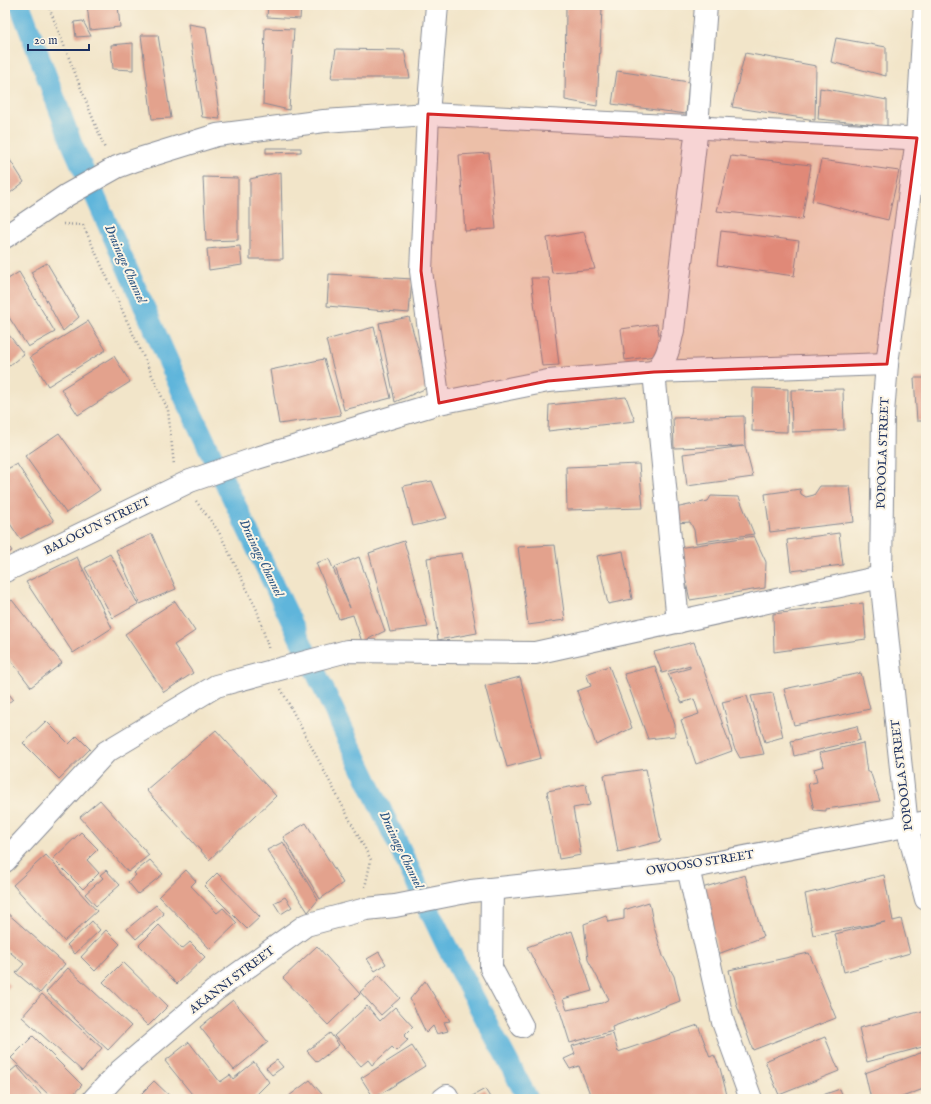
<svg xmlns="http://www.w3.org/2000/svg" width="931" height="1104" viewBox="0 0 931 1104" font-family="'IM FELL English',serif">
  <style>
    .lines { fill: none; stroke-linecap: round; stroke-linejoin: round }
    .canal { stroke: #5eb5db; stroke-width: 21 }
    .building { fill: #e3a28d }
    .minor-casing { stroke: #868a94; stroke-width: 24 }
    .path { stroke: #868a94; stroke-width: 2.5; stroke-dasharray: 1 3; stroke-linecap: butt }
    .minor { stroke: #fff; stroke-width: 22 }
    .marked { fill: #d62828; fill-opacity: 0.2; stroke: #d62828; stroke-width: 3; stroke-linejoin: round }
    .labels { text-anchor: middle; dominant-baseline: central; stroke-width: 4; stroke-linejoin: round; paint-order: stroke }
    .street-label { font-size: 12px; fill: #1b2f5e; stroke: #fcf5e5 }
    .water-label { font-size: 13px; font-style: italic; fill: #2f5784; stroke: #fcf5e5 }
  </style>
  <rect width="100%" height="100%" fill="#fcf5e5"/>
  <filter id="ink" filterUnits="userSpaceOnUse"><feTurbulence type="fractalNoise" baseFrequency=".025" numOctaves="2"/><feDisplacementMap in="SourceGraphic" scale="8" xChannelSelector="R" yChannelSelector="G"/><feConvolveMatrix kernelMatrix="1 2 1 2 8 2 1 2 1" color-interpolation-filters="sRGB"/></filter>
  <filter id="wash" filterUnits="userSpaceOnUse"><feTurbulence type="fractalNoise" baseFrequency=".012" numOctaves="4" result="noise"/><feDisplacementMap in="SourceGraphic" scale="16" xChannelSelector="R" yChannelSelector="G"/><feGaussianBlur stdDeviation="0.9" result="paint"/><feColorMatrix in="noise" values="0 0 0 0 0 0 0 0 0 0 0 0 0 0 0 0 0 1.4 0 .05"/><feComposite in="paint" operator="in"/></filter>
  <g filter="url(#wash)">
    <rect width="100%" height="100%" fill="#f2e5c9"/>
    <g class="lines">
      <path class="canal" d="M20 5 72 144 186 401 446 945 528 1099"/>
    </g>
    <g id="blocks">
      <g class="building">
        <path d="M87 5H118L120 27 90 30Z"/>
        <path d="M127 5H156L157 6 128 9Z"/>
        <path d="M268 5H301L300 19 267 17Z"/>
        <path d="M566 5H578L602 9 597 106 565 100Z"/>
        <path d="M83 21 91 36 76 37 74 22Z"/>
        <path d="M188 24 206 27 220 119 202 117Z"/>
        <path d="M265 28 294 29 289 110 263 104Z"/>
        <path d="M141 35H158L171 118 152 119Z"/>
        <path d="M836 38 886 47V76L831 62Z"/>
        <path d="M133 43V70L113 69 111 45Z"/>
        <path d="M336 49 404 50 410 78H331Z"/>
        <path d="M745 53 816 66 815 120 732 107Z"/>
        <path d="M617 71 689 82 686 114 612 104Z"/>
        <path d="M820 88 887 100V126L818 119Z"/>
        <path d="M266 148H301V152L266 153Z"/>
        <path d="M5 152 24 182 5 197Z"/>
        <path d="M489 153 496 229 465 231 459 155Z"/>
        <path d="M731 156 811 165 802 220 717 211Z"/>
        <path d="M821 160 899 171 888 220 812 201Z"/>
        <path d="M281 172 283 259H250V179Z"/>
        <path d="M203 177 238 178V240L206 241Z"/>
        <path d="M721 231 799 241 794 276 717 265Z"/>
        <path d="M584 232 595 269 552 273 547 238Z"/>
        <path d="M240 246 242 265 209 270 207 249Z"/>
        <path d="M47 263 79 317 63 331 31 272Z"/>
        <path d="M19 272 55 332 28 347 5 311V281Z"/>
        <path d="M329 274 412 279 409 313 327 306Z"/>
        <path d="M531 278H549L559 365 542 366Z"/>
        <path d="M409 317 429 387 395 402 379 323Z"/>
        <path d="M88 321 106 350 48 386 30 357Z"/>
        <path d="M657 324 663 355 625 360 621 329Z"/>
        <path d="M374 327 391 398 344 410 326 340Z"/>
        <path d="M5 330 24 354 5 369Z"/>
        <path d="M114 356 130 382 78 415 61 389Z"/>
        <path d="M324 359 341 415 279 424 270 370Z"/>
        <path d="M914 378H926V421H917Z"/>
        <path d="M753 388 788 389 787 432 752 431Z"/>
        <path d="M843 389 844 430 792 432 791 390Z"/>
        <path d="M626 397 635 421 548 431 549 405Z"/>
        <path d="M744 416 745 446 753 477 687 486 683 454 744 446 674 448 673 418Z"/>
        <path d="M59 433 100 490 66 513 25 456Z"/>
        <path d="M17 464 54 521 20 539 5 516V470Z"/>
        <path d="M639 464 643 508 567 510 566 467Z"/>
        <path d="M432 481 447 518 413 526 403 486Z"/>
        <path d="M820 486H850L854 522 770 532 765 494 800 489 801 494 806 497 814 495Z"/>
        <path d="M711 496 739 497 754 534 696 543 694 530 690 522 676 523 675 508 708 501Z"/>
        <path d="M839 533 843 565 791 571 787 540Z"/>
        <path d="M152 534 176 589 140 604 116 550Z"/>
        <path d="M754 536 766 562 765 588 690 600 678 548Z"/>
        <path d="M5 540 12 551 5 555Z"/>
        <path d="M404 541 428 627 390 632 369 553Z"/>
        <path d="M555 545 565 620 528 625 518 547Z"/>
        <path d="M623 551 632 599 608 604 597 556Z"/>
        <path d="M462 553 477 633 438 640 427 558Z"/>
        <path d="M110 554 138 604 113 618 85 568Z"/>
        <path d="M77 557 112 628 73 653 26 582Z"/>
        <path d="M359 557 385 631 362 642 353 615 339 619 316 563 329 559 350 608 335 567Z"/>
        <path d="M12 600 62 663 31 687 5 653V605Z"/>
        <path d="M175 601 195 631 174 645 193 673 164 692 125 634Z"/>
        <path d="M863 603 866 639 774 652 773 614Z"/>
        <path d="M694 642 732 751 696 764 681 720 699 714 694 699 682 703 668 674 690 668V665L662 673 654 652Z"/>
        <path d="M609 666 632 728 596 745 577 691 591 686 586 674Z"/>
        <path d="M655 666 675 725V736L648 739 624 674Z"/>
        <path d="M861 673 870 709 794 725 784 689Z"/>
        <path d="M520 677 541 758 507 767 485 686Z"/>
        <path d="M5 689 13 699 5 706Z"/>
        <path d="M773 693 783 737 765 742 751 696Z"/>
        <path d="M747 696 764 754 740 758 734 747 722 702Z"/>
        <path d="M46 721 69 744 77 736 90 749 59 779 23 743Z"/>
        <path d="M857 726 860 740 794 756 791 741Z"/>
        <path d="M216 730 276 796 209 860 146 790Z"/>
        <path d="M863 743 867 772 870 771 880 801 826 809V811L814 810 808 784 817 782 814 769 824 766 819 753Z"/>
        <path d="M646 769 661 841 618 852 604 775Z"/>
        <path d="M586 784 590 805 573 808 581 855 559 859 547 791Z"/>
        <path d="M100 800 149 855 128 872 80 817Z"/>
        <path d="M306 823 343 883 320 899 283 837Z"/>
        <path d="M81 832 98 849 87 860 99 873 83 889 53 859Z"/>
        <path d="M283 842 318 900 308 912 267 850Z"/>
        <path d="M46 855 97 911 64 941 13 885Z"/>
        <path d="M150 860 163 874 138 894 128 882 136 875 134 873Z"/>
        <path d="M106 870 120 885 96 906 85 894 103 878 100 875Z"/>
        <path d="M186 870 196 881 191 886 217 913 223 908 237 923 210 949 159 896Z"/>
        <path d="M217 873 260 917 247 929 204 886Z"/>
        <path d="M745 875 763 937 718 954 702 888Z"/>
        <path d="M884 875 893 921 901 919 910 953 844 972 835 934 885 922 813 935 805 894Z"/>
        <path d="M285 897 292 907 281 914 274 903Z"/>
        <path d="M649 902 654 927 663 956 674 976 680 1001 612 1027 613 1031 570 1043 560 1011 527 947 572 931 592 991 563 999 567 1010 602 1003 609 999 588 960 584 924 606 916 608 922 624 919V910Z"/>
        <path d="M156 905 164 914 136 939 127 929Z"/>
        <path d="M6 912 65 964 40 993 16 973 24 964 5 948Z"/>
        <path d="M92 921 100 930 75 954 67 945Z"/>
        <path d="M159 925 182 949 190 942 205 957 177 984 139 945Z"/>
        <path d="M106 930 120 944 95 971 81 957Z"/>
        <path d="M317 946 360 994 328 1025 283 978Z"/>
        <path d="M379 952 386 964 375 971 367 959Z"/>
        <path d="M809 953 836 1018 753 1050 737 1006 729 970Z"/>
        <path d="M123 962 168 1006 148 1026 103 982Z"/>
        <path d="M68 968 131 1026 108 1050 46 992Z"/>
        <path d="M379 975 400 998 381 1015 360 992Z"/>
        <path d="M5 981 10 986 5 991Z"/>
        <path d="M425 981 450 1021 444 1022 448 1031 437 1034 433 1026 426 1033 410 999Z"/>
        <path d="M42 994 102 1048 82 1071 22 1017Z"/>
        <path d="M233 1000 268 1042 234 1070 200 1027Z"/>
        <path d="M367 1006 380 1021 395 1007 413 1027 404 1036 408 1040 396 1051 392 1047 372 1065 368 1060 361 1066 334 1036Z"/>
        <path d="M926 1010V1046L867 1062 859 1028Z"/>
        <path d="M698 1025 710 1057 714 1055 720 1068 728 1099H592L579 1066 570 1069 564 1059 575 1054 572 1046 613 1034 618 1052Z"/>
        <path d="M330 1033 339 1045 317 1062 307 1051Z"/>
        <path d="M33 1036 82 1085 69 1099H53L11 1058Z"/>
        <path d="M825 1037 839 1071 779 1095 765 1061Z"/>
        <path d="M189 1042 220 1082 230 1075 233 1079 254 1062 269 1082 252 1099H196L165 1061Z"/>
        <path d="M412 1046 425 1066 374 1098 361 1078Z"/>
        <path d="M926 1051V1088L897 1099H871L865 1073Z"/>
        <path d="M277 1060 283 1067 272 1075 266 1068Z"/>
        <path d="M17 1066 45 1099H5V1076Z"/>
        <path d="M310 1080 326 1099H291L289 1096Z"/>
        <path d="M154 1081 173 1099H136Z"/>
        <path d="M485 1089 491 1099H467Z"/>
        <path d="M840 1089 844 1099H811Z"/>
        <path d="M926 1095V1099H915Z"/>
      </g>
    </g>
  </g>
  <g filter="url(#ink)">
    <use href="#blocks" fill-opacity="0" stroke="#868a94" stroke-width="1"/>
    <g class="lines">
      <defs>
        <g id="minor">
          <path d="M437 5 428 114 421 271 439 403"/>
          <path d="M925 5 917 138 887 364 883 413 881 577 907 826 926 899"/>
          <path d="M5 237 67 195 117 167 136 160 217 135 324 121 428 114 926 139"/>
          <path d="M5 571 190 481 257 458 439 403 548 381 654 372 887 364"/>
          <path d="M678 622 654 372C668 359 669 347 673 330L697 127 706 5"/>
          <path d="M5 861 106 752 216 686 347 651 535 653 881 577"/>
          <path d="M688 868 723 1022 751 1099"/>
          <path d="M492 889 491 968 522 1026"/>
          <path d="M94 1099 120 1071 214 991 306 925 366 909 395 906 471 891 688 868 926 822"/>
          <path d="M443 1099 447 1096"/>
        </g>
      </defs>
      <use href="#minor" class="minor-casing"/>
      <g class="path">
        <path d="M48 5 105 149"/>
        <path d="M63 224 83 225 168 410 174 465"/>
        <path d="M196 501 219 532 257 610 269 650"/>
        <path d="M281 689 371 860 365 887"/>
      </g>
      <use href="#minor" class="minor"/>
    </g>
  </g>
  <path class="marked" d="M428 114 917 138 887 364 654 372 548 381 439 403 421 271Z"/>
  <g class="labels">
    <g class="street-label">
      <text transform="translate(883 453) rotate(-88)">POPOOLA STREET</text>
      <text transform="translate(97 526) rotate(-26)">BALOGUN STREET</text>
      <text transform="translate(902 775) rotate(-97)">POPOOLA STREET</text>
      <text transform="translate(700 863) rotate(-9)">OWOOSO STREET</text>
      <text transform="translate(232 980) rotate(-37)">AKANNI STREET</text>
    </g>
    <g class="water-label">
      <text transform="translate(125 264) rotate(66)">Drainage Channel</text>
      <text transform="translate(261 558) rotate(64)">Drainage Channel</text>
      <text transform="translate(401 850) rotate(64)">Drainage Channel</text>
    </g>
  </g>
  <rect width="931" height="1104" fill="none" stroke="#fcf5e5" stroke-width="20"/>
  <path d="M28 44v6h61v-6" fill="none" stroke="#1b2f5e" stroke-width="2"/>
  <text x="34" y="44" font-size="12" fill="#1b2f5e" stroke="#fcf5e5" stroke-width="3" paint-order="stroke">20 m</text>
</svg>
